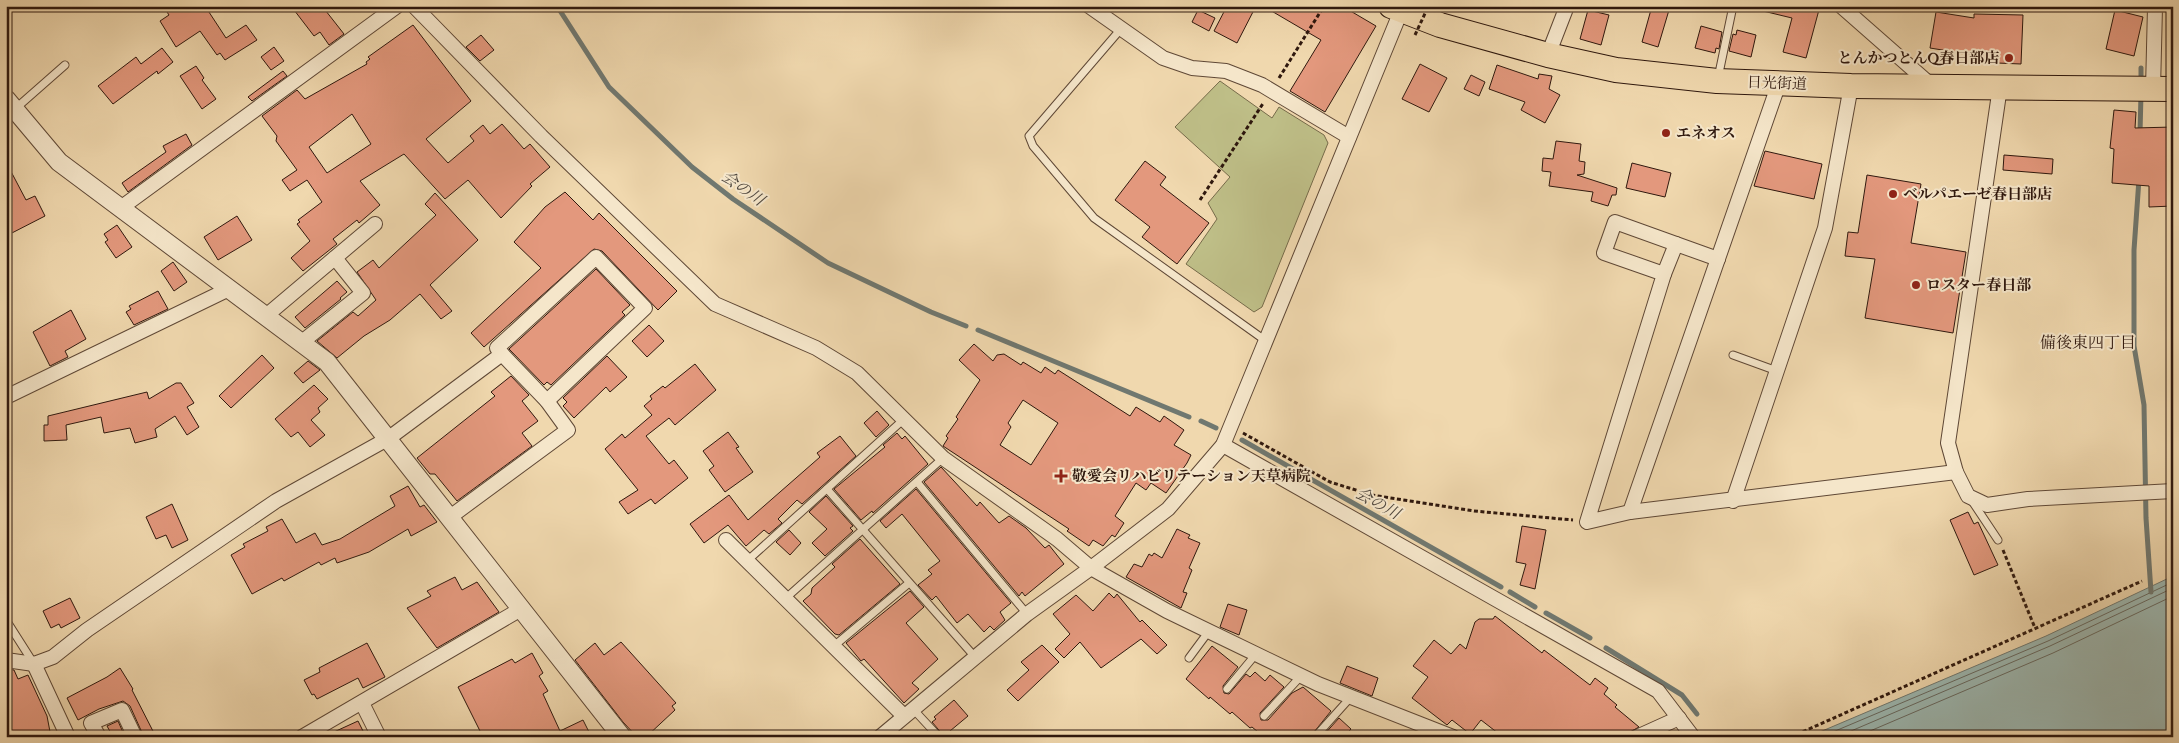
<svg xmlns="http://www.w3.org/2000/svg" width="2179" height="743" viewBox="0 0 2179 743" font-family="'IM FELL French Canon','Noto Serif JP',serif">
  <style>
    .green { fill: #bebe87; stroke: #766b4a }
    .water { fill: #9cb8b2; stroke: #707870 }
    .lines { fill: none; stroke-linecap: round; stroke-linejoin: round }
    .shore { stroke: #666860; stroke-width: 1 }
    .stream { stroke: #707870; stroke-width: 5 }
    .building { fill: #e3987d; stroke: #2f180e; fill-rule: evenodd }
    .service-casing { stroke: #5f4836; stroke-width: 9 }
    .minor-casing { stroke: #5f4836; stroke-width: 16 }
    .tertiary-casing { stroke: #5f4836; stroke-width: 20 }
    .trunk-casing { stroke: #2f180e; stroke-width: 26 }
    .path { stroke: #2f180e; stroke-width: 3; stroke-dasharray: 4 2.5; stroke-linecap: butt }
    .service { stroke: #f5e6ca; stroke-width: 7 }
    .minor { stroke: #f5e6ca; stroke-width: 14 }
    .tertiary { stroke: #f5e6ca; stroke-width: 18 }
    .trunk { stroke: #f0d8ae; stroke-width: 24 }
    .path-bridge { stroke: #2f180e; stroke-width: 3; stroke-dasharray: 4 2.5; stroke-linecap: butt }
    .poi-dot { fill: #8f2418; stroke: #f5e6ca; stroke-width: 2 }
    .labels { text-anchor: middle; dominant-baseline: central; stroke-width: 4; stroke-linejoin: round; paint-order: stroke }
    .poi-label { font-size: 15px; font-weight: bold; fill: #2f180e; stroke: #f5e6ca; text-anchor: start }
    .street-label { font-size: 15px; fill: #2f180e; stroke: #f5e6ca }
    .water-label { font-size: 16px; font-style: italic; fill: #50483f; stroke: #f5e6ca }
    .neighbourhood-label { font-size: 16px; fill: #2f180e; stroke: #f5e6ca }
  </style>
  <rect width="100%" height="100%" fill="#f0d8ae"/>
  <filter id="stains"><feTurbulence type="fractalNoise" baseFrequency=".004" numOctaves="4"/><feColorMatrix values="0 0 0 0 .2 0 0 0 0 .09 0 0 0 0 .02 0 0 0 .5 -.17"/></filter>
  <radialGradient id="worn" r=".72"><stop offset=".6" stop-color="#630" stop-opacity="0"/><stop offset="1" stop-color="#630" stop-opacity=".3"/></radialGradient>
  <path class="green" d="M1220 81 1272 118 1279 107 1324 135 1328 143 1262 307 1254 312 1186 264 1217 219 1208 203 1230 177 1175 127Z"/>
  <path class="water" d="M2171 577 2173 578V737H1808L2046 636Z"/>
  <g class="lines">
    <g class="shore">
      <path d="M1821 737 2048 641 2173 582"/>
      <path d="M1837 737 2050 646 2173 588"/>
      <path d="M1856 737 2053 653 2173 596"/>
    </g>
    <g class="stream">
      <path d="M557 6 609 87 692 167 733 199 828 263 931 312 966 326"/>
      <path d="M2141 83V68"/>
      <path d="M2140 133 2141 94"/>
      <path d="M2139 179 2134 250V346L2144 405 2146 518 2151 592"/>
      <path d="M978 330 1189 417"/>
      <path d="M1201 421 1216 428"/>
      <path d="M1242 440 1501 587"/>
      <path d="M1510 592 1535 607"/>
      <path d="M1546 613 1590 638"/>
      <path d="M1606 648 1682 695 1697 714"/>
    </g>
  </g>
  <g class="building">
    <path d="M163 6H205L226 38 246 25 257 40 225 60 220 53 217 55 200 31 176 47 160 21 169 15Z"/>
    <path d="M291 6H322L344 34 329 45 320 32 314 36Z"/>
    <path d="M1227 6H1256L1237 43 1214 31Z"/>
    <path d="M1263 6H1342L1376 26 1325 112 1290 91 1321 40Z"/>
    <path d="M1652 6 1669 10 1658 47 1642 42Z"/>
    <path d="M1764 6H1820L1806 58 1783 52 1792 18 1763 11Z"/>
    <path d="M1198 10 1215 18 1209 31 1192 22Z"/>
    <path d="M1588 10 1609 15 1601 45 1580 39Z"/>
    <path d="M2115 10 2143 17 2134 56 2106 49Z"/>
    <path d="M1936 12 1974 18V14L2023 15 2021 64 1973 62V55L1930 48Z"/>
    <path d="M413 25 471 101 426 139 448 163 474 141 470 136 483 125 490 134 502 124 524 149 530 144 550 167 530 184 532 186 501 218 468 180 445 199 404 154 360 181 380 205 359 223 357 220 333 239 337 244 303 271 291 258 310 241 297 224 300 222 298 220 322 202 307 180 290 191 282 180 297 170 276 141 277 136 262 116 297 90 305 99 367 64 366 62 370 59 368 57ZM352 114 371 144 327 173 309 147Z"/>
    <path d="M1701 26 1722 32 1719 49 1716 48 1715 53 1695 48Z"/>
    <path d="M1737 30 1756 35 1751 57 1729 51 1733 34 1736 35Z"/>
    <path d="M481 35 494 50 480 61 466 47Z"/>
    <path d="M274 47 284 61 271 70 261 57Z"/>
    <path d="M162 48 173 62 158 74 157 71 113 104 98 86 136 57 141 64Z"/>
    <path d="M1420 64 1447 78 1429 112 1402 99Z"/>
    <path d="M1497 65 1538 79 1539 74 1552 76 1549 89 1560 95 1545 123 1521 110 1525 102 1489 89Z"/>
    <path d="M196 66 204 78 202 80 216 99 202 109 180 76Z"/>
    <path d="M283 71 287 76 252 101 248 97Z"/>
    <path d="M1471 75 1485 82 1479 96 1464 89Z"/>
    <path d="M2114 110 2136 112 2135 128 2173 127V206L2149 207V186L2112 183 2114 149 2110 148Z"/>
    <path d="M186 134 192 145 128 192 122 183 166 152 163 146Z"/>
    <path d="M1556 141 1581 144 1579 161 1585 162 1584 174 1577 175 1617 188 1616 195H1612L1608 206 1591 201 1593 192 1549 186 1551 172 1542 171 1543 158 1553 159Z"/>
    <path d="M1765 151 1822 164 1814 199 1754 186Z"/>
    <path d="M2004 155 2053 159 2052 174 2003 170Z"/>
    <path d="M1145 161 1166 177 1160 185 1209 223 1177 264 1142 237 1150 227 1115 200Z"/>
    <path d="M6 162 26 200 35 196 45 216 6 236Z"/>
    <path d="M1632 163 1671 173 1665 197 1626 188Z"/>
    <path d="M1867 175 1921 184 1911 243 1966 252 1953 333 1865 318 1875 259 1845 256 1848 232 1858 233Z"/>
    <path d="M565 192 593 220 599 213 677 291 658 310 602 251 594 249 484 347 471 333 541 268 514 242 545 207Z"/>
    <path d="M435 193 478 240 430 285 452 311 441 319 420 294 390 320 364 336 337 358 317 341 353 312 358 316 376 300 357 272 373 260 379 268 436 215 425 204Z"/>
    <path d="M237 216 252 240 218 260 204 237Z"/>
    <path d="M117 225 132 247 116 258 105 242 108 240 104 234Z"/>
    <path d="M173 262 187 282 174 291 161 271Z"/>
    <path d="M596 269 630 305 622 312 625 315 551 385 547 382 544 385 509 349Z"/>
    <path d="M337 281 347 292 340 298 341 299 305 328 295 317Z"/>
    <path d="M158 291 168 309 134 325 126 312 131 309 129 306Z"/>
    <path d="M71 310 86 339 65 351 68 357 50 366 33 332Z"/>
    <path d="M649 325 664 341 647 357 632 341Z"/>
    <path d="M974 344 993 361 997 355 1004 354 1021 365 1023 362 1041 373 1045 367 1055 374 1058 370 1130 416 1136 407 1160 422 1164 416 1184 430 1174 445 1191 455 1187 463 1166 493 1151 483 1146 490 1136 483 1115 516 1124 523 1115 537 1112 535 1103 546 1093 540 1089 546 1067 531 1069 529 943 446 948 438 946 436 958 419 956 417 980 380 959 360ZM1023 400 1058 423 1031 465 1000 445 1011 427 1008 423Z"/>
    <path d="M262 355 274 368 231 408 219 396Z"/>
    <path d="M607 356 627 377 610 392 606 387 574 418 563 406 567 402 563 398Z"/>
    <path d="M308 361 320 370 303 383 294 373Z"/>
    <path d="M695 364 716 390 675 425 669 418 646 436 669 464 674 460 688 478 655 504 651 499 628 514 619 502 638 490 605 449 622 434 625 438 652 415 644 406 652 399 650 396 663 386 665 388Z"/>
    <path d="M511 376 529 395 522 401 538 421 522 433 532 446 457 501 435 474H430L417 458 495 396 491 392Z"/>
    <path d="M176 383H181L194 403 187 407 199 427 187 435 175 416 155 429 157 437 135 443 130 428 104 433 101 417 66 425 67 440 44 441V425H48V416L147 392 149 399Z"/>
    <path d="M314 385 328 399 318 408 320 412 311 420 325 435 310 447 298 432 291 437 275 419Z"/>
    <path d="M877 411 889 425 876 437 864 423Z"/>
    <path d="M728 432 739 447 736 448 753 472 725 492 709 470 714 466 703 451Z"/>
    <path d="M897 433 902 439 905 436 928 464 873 513 872 511 861 520 834 489 885 447 883 445Z"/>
    <path d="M840 436 856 456 802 504 797 500 778 519 782 523 769 534 764 530 746 546 728 525 704 543 690 524 729 495 748 520 820 457 817 453Z"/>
    <path d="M941 467 977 506 980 502 999 523 1009 516 1026 528 1045 548 1049 545 1064 564 1025 596 1022 592 1019 596 924 482Z"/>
    <path d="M408 486 420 507 424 505 437 522 411 536 408 529 369 552 337 563 335 558 321 565 319 562 284 581 282 578 252 594 231 555 245 547 243 544 268 531 266 527 282 519 296 543 315 533 322 545 340 539 395 506 390 496Z"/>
    <path d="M916 489 1011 603 1000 612 1005 620 994 630 990 626 984 632 968 614 957 623 936 596 932 600 918 585 932 574 928 570 940 561 902 514 886 528 880 521Z"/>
    <path d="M826 496 853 526 850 528 853 531 825 556 812 543 827 529 809 512Z"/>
    <path d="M172 504 188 540 172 548 166 535 156 539 146 517Z"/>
    <path d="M1968 512 1974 524 1978 522 1998 565 1974 575 1950 520Z"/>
    <path d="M1522 526 1546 530 1535 589 1520 585 1526 564 1516 562Z"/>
    <path d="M1177 529 1190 535 1188 538 1200 543 1189 568 1192 570 1183 592 1187 593 1181 608 1126 577 1134 564 1142 567 1149 554 1152 556 1154 553 1162 558Z"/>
    <path d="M789 530 801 543 790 555 776 542Z"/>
    <path d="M860 539 900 584 839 635 835 634 803 601 811 594 812 588 835 567 832 564Z"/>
    <path d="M455 577 462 590 477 582 499 612 437 648 407 608 431 596 427 591Z"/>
    <path d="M910 591 924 607 906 623 938 659 912 683 919 689 904 703 864 659 861 661 846 643Z"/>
    <path d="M1109 593 1114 598 1117 594 1140 622 1142 620 1167 645 1157 654 1141 639 1101 668 1080 642 1064 658 1055 649 1070 634 1053 614 1076 595 1093 611Z"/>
    <path d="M70 598 80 618 61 628 59 624 51 628 43 611Z"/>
    <path d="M1228 604 1247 610 1239 635 1220 627Z"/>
    <path d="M1495 616 1542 653 1544 650 1590 685 1595 678 1608 688 1604 694 1617 705 1615 707 1639 727 1630 732 1628 737H1503L1481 720 1470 734 1452 720 1447 725 1412 698 1428 677 1413 666 1434 640 1451 654 1460 644 1466 649 1475 622 1479 619H1493Z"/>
    <path d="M621 642 676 703 672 706 675 710 646 737H637L623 722 575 660 595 643 604 655Z"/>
    <path d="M367 643 385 677 363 688 358 678 317 699 314 694 312 695 304 680 320 672 319 668Z"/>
    <path d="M1042 645 1059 662 1018 701 1007 690 1029 670 1021 662Z"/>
    <path d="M1212 646 1238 667 1223 686 1224 693 1229 694 1246 674 1250 677 1255 672 1265 681 1270 675 1284 687 1260 713 1261 720H1268L1292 693 1303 687 1331 711 1310 737H1264L1252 727 1250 728 1232 712 1230 714 1210 697 1209 699 1186 679Z"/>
    <path d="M532 653 543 673 539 676 548 691 543 694 560 731 583 720 589 732 579 737H483L458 687 512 659 515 663Z"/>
    <path d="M1347 666 1378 678 1372 696 1340 683Z"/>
    <path d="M120 668 133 689 132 690 156 737H144L130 706 123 701 99 709 78 720 67 698 107 677Z"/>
    <path d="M6 669 14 670 18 679 28 675 47 716 51 737H6Z"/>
    <path d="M954 700 968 716 944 736 932 722 936 719 934 717Z"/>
    <path d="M1339 718 1351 729 1344 737H1322Z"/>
    <path d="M118 721 125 737H113L107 726Z"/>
    <path d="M358 721 366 737H323Z"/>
  </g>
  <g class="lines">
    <defs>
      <g id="service">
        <path d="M1120 30 1029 136 1033 146 1094 218 1266 341"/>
        <path d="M1718 78 1733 6"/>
        <path d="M15 109 65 65"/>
        <path d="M1733 355 1777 371"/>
        <path d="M917 482 1027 614"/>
        <path d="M827 489 975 657"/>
        <path d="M1972 501 1998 540"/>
        <path d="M747 561 903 420"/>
        <path d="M786 598 943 458"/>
        <path d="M6 620 34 664"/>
        <path d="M834 646 909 583"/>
        <path d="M1189 658 1209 631"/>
        <path d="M1227 689 1256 654"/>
        <path d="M913 709 939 737"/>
        <path d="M1264 716 1301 676"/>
        <path d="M1315 737 1350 698"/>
      </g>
      <g id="minor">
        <path d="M414 6 541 136 715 304 816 348 857 373 943 458 1057 539 1091 568 1167 611 1318 684 1453 737"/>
        <path d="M1089 6 1163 58 1192 68 1226 71 1262 85 1349 137"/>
        <path d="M1841 6 1932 86"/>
        <path d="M1548 55 1567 6"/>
        <path d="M2000 87 1948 443 1956 472 1968 496 1987 505 2028 499 2173 491"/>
        <path d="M2153 89 2155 7 2153 6"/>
        <path d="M122 207 397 6"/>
        <path d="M1718 259 1615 222 1604 253 1664 274 1587 522 1630 512 1956 472"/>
        <path d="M1664 274 1676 244"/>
        <path d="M267 315 375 224"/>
        <path d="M302 342 363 293 335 258"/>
        <path d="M6 397 229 289"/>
        <path d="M1223 445 1658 691 1693 737"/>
        <path d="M1733 501 1825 228 1851 86"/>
        <path d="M1630 512 1779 83"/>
        <path d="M450 517 568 430 547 401 502 354"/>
        <path d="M726 540 904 716"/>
        <path d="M6 660 34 664 53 657 87 630 276 501 389 438 502 354 497 348 596 257 645 308 547 401"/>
        <path d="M34 664 68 737"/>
        <path d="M362 703 379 737"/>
        <path d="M99 737 91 723 122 710 135 737"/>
        <path d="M302 737 521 609"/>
        <path d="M880 737 1027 614 1091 568 1168 509 1223 445 1401 11"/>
        <path d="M1637 737 1679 718"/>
      </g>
      <path id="tertiary" d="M6 99 59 162 327 362 622 737"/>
      <path id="trunk" d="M1391 6 1440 25 1548 55 1616 70 1717 81 1851 86 2173 89"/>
    </defs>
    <use href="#service" class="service-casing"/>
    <use href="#minor" class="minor-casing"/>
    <use href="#tertiary" class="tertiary-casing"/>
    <use href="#trunk" class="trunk-casing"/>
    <g class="path">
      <path d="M1279 78 1324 6"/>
      <path d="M1200 200 1264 102"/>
      <path d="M1243 433 1330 482 1372 495 1474 511 1573 520"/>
      <path d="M2003 550 2035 628"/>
      <path d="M1791 737 2142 581"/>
    </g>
    <use href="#service" class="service"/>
    <use href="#minor" class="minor"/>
    <use href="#tertiary" class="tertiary"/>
    <use href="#trunk" class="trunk"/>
    <path class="path-bridge" d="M1415 35 1428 7"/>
  </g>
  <g class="poi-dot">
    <circle cx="2009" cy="58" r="5"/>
    <circle cx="1666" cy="133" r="5"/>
    <circle cx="1893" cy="194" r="5"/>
    <circle cx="1916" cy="285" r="5"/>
    <path d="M1058.5 468.5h5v5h5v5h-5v5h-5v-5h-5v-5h5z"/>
  </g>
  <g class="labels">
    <g class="poi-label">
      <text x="1999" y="58" text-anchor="end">とんかつとんQ春日部店</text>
      <text x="1676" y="133">エネオス</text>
      <text x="1903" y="194">ベルパエーゼ春日部店</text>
      <text x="1926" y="285">ロスター春日部</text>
      <text x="1072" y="476">敬愛会リハビリテーション天草病院</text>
    </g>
    <g class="street-label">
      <text transform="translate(1777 83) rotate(2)">日光街道</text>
    </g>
    <g class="water-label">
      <text transform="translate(743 188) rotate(35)">会の川</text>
      <text transform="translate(1378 503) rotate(29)">会の川</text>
    </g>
    <g class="neighbourhood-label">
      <text x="2088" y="342">備後東四丁目</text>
    </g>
  </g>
  <rect width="2179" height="743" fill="none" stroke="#f0d8ae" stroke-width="25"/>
  <rect x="8" y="8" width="2164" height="728" fill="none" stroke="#2f180e" stroke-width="2.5"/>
  <rect x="12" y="12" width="2154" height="718" fill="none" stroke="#2f180e"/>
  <rect width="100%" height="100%" filter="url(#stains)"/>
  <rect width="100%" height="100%" fill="url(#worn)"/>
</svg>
